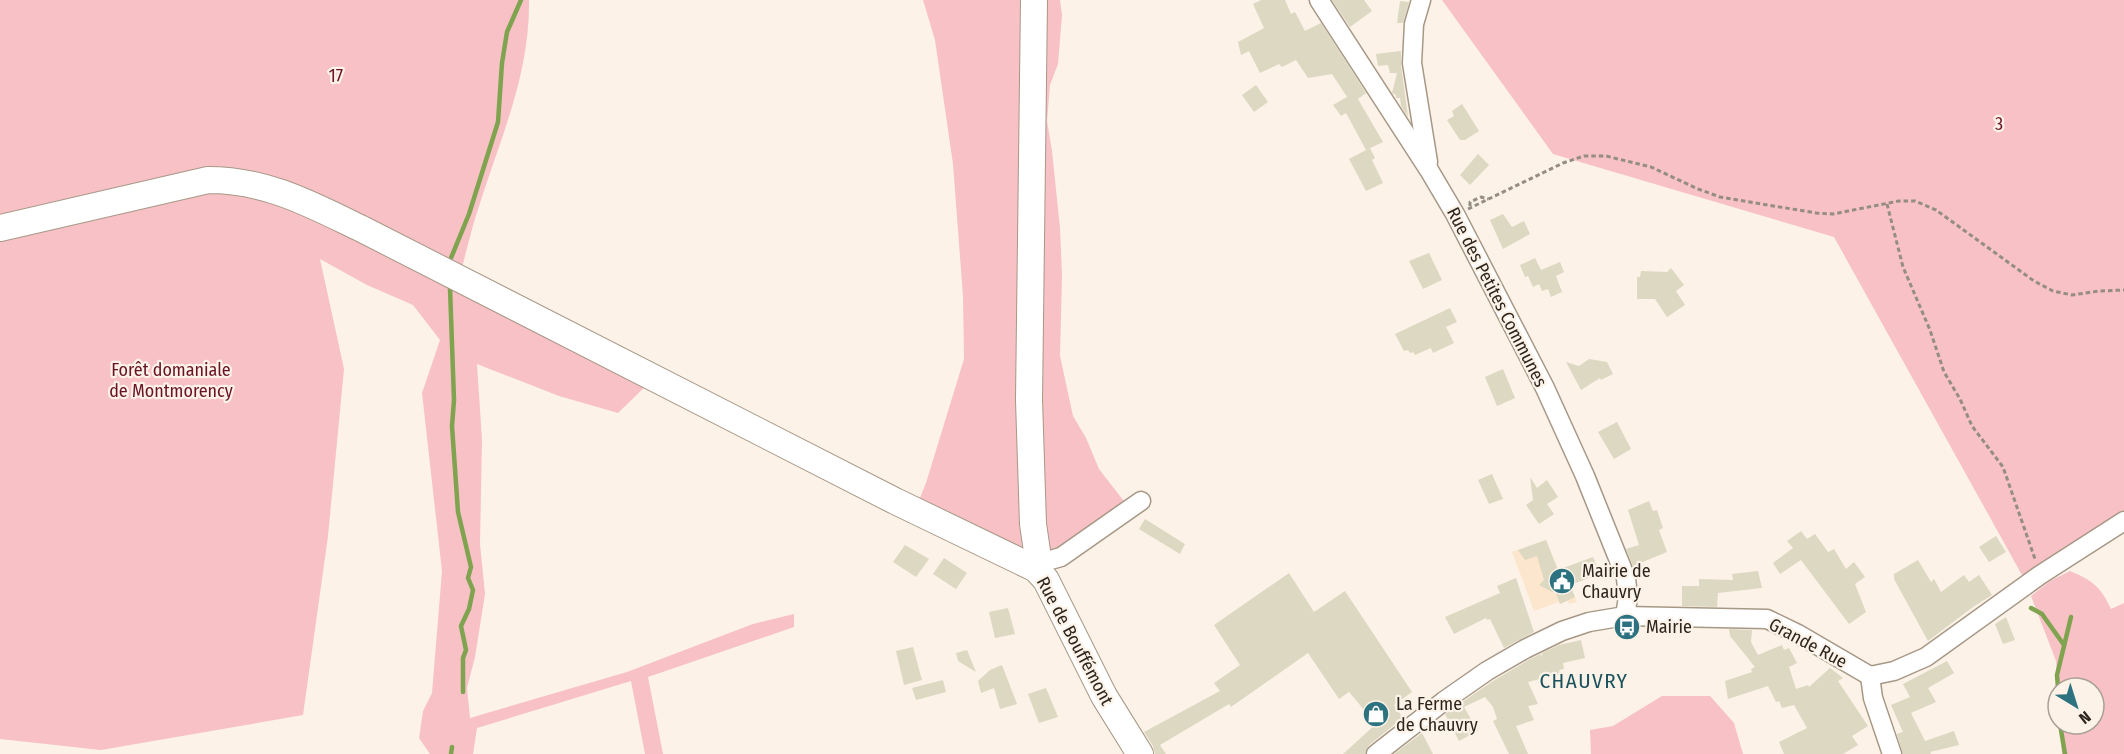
<svg xmlns="http://www.w3.org/2000/svg" width="2124" height="754" viewBox="0 0 2124 754" font-family="'Fira Sans Condensed',sans-serif">
  <style>
    .built { fill: #fce6cd }
    .green { fill: #f7c1c6 }
    .lines { fill: none; stroke-linecap: round; stroke-linejoin: round }
    .stream { stroke: #7fa34e; stroke-width: 4.5 }
    .building { fill: #dcd8c1 }
    .street-casing { stroke: #a79886; stroke-width: 21 }
    .secondary-casing { stroke: #a79886; stroke-width: 28 }
    .path { stroke: #958d84; stroke-width: 3; stroke-dasharray: 4.5 3; stroke-linecap: butt }
    .street { stroke: #fff; stroke-width: 18 }
    .secondary { stroke: #fff; stroke-width: 26 }
    .labels { text-anchor: middle; dominant-baseline: central; stroke-width: 4.5; stroke-linejoin: round; paint-order: stroke }
    .park-label { font-size: 18px; fill: #6a1328; stroke: #fcf2e7 }
    .street-label { font-size: 18px; fill: #2c261f; stroke: #fcf2e7 }
    .poi-label { font-size: 18px; fill: #2c261f; stroke: #fcf2e7; text-anchor: start }
    .quarter-label { font-size: 21px; letter-spacing: 1.5px; fill: #1a525e; stroke: #fcf2e7 }
  </style>
  <rect width="100%" height="100%" fill="#fcf2e7"/>
  <path class="built" d="M1546 540 1558 570 1571 566 1570 585 1577 602 1569 604 1568 601 1560 604 1559 602 1534 611 1512 552Z"/>
  <g class="green">
    <path d="M0 0H529C530 74 501 137 479 206 471 230 466 254 459 278L654 378 618 413 559 396 477 364 482 440 480 544 485 594 475 657 467 688 470 718 627 672 753 624 794 614V627L648 677 663 754H645L631 681 477 728 473 754H430L419 738 423 711 432 693 442 571 422 393 440 340 413 305 367 285 320 259 344 369 328 536 303 715 101 750 0 739Z"/>
    <path d="M923 0H1060L1062 15 1058 64 1050 85 1047 121 1052 151 1060 228 1062 275 1060 356 1073 416 1086 438 1099 469 1130 509 1040 569 915 510 926 483 964 359 963 296 953 164 935 40Z"/>
    <path d="M1442 0H2124V521L2027 584 1834 237 1553 154Z"/>
    <path d="M2070 571C2092 580 2101 587 2111 609L2124 603V754H2062L2060 724H2094V688H2058L2056 661 2031 596 2050 581Z"/>
    <path d="M1662 696H1710L1734 723 1743 754H1591L1590 730 1613 726Z"/>
  </g>
  <g class="lines">
    <g class="stream">
      <path d="M451 258 469 214 498 122 502 63 507 32 521 0"/>
      <path d="M450 288 454 400 452 426 458 512 471 567 468 578 473 590 469 609 461 626 466 650 463 658V692"/>
      <path d="M2031 608 2042 614 2064 645"/>
      <path d="M2058 688 2057 675 2071 617"/>
      <path d="M2060 724 2065 754"/>
      <path d="M451 754 452 747"/>
    </g>
  </g>
  <g class="building">
    <path d="M1261 0H1285L1291 14 1295 12 1305 31 1321 23 1366 93 1358 99 1383 142 1366 150 1346 113 1341 116 1333 105 1347 97 1332 74 1308 78 1296 60 1282 67 1279 64 1260 73 1249 51 1241 55 1238 42 1264 28 1253 4Z"/>
    <path d="M1332 0H1364L1372 11 1350 27Z"/>
    <path d="M1400 1 1409 2 1403 23H1397Z"/>
    <path d="M1401 51V65L1408 117 1401 106 1400 98H1396V95L1392 93 1397 73H1390L1388 65 1378 66 1376 54Z"/>
    <path d="M1256 85 1268 102 1254 112 1242 95Z"/>
    <path d="M1462 104 1479 131 1465 140H1460L1447 120 1454 116 1452 111Z"/>
    <path d="M1370 148 1375 158 1372 160 1383 183 1366 191 1349 159Z"/>
    <path d="M1478 154 1489 165 1470 185 1460 175Z"/>
    <path d="M1503 214 1512 227 1524 221 1530 234 1503 249 1490 220Z"/>
    <path d="M1429 253 1442 280 1423 289 1409 261Z"/>
    <path d="M1535 258 1541 270 1560 262 1564 272 1556 276 1562 292 1551 297 1548 289 1542 291 1539 284 1533 287 1528 276 1525 277 1520 265Z"/>
    <path d="M1671 268 1684 285 1676 291 1685 305 1667 317 1655 299H1637V277H1640L1641 271 1667 272Z"/>
    <path d="M1450 308 1457 322 1446 327 1454 343 1433 353 1431 348 1415 355 1413 352 1410 353 1408 350 1404 351 1395 334Z"/>
    <path d="M1589 359 1607 362 1613 374 1601 380 1600 378 1581 390 1566 362 1579 366Z"/>
    <path d="M1503 369 1515 398 1497 406 1485 377Z"/>
    <path d="M1617 422 1631 449 1614 459 1598 432Z"/>
    <path d="M1492 474 1503 499 1489 504 1478 480Z"/>
    <path d="M1530 477 1537 488 1547 480 1558 497 1547 504 1554 514 1539 524 1526 505 1533 500Z"/>
    <path d="M1649 501 1653 511 1657 510 1663 528 1659 530 1667 552 1633 566 1626 549 1639 545 1628 510Z"/>
    <path d="M1145 519 1185 544 1180 554 1139 529Z"/>
    <path d="M1801 531 1807 539 1815 534 1828 552 1834 549 1846 569 1854 562 1865 577 1855 584 1866 612 1849 624 1801 560 1780 574 1773 563 1793 548 1787 541Z"/>
    <path d="M1996 536 2006 552 1989 562 1979 547Z"/>
    <path d="M1546 540 1558 570 1593 557 1600 574 1570 585 1575 597 1560 604 1555 591 1552 592 1539 585 1544 580 1537 556 1525 560 1518 550Z"/>
    <path d="M905 545 929 559 916 577 893 562Z"/>
    <path d="M944 558 967 573 956 589 933 574Z"/>
    <path d="M1918 560 1931 582 1934 579 1941 592 1964 575 1969 582 1979 575 1992 595 1973 607 1928 641 1894 579V574Z"/>
    <path d="M1758 571 1762 588 1718 593 1717 607 1682 606V586H1699V579L1733 580 1732 574Z"/>
    <path d="M1289 573 1314 612 1345 591 1412 692 1394 705 1403 718 1369 745 1365 754H1343L1376 724 1349 692 1339 699 1308 653 1231 707 1229 704 1160 745 1166 754H1155L1153 746 1144 732 1220 691 1214 683 1240 665 1214 625Z"/>
    <path d="M1516 578 1534 632 1504 648 1490 619 1487 620 1486 618 1454 634 1445 617 1500 593 1497 586Z"/>
    <path d="M1008 608 1015 634 995 638 989 612Z"/>
    <path d="M2006 617 2015 640 2003 644 1995 624Z"/>
    <path d="M1729 629 1752 630 1751 642 1758 655 1782 645 1784 650 1789 648 1797 663 1789 667 1796 689 1808 685 1809 687 1830 668 1843 678 1838 681 1868 726 1852 736 1858 745 1843 754H1784L1779 742 1807 728 1794 705 1782 708 1779 701 1776 702 1768 686 1728 699 1725 681 1752 672 1751 669 1755 667 1730 636Z"/>
    <path d="M1581 640 1585 658 1563 663 1564 669 1559 670 1560 674 1528 682 1538 704 1528 706 1534 720 1516 726 1528 754H1509L1493 721 1497 719 1493 707 1485 697 1464 707 1478 731 1459 741 1445 714 1493 681 1530 659 1541 654 1542 658V653L1559 645Z"/>
    <path d="M913 647 922 680 904 685 896 651Z"/>
    <path d="M967 650 976 672 958 661 956 653Z"/>
    <path d="M1947 661 1954 673 1928 688 1936 702 1911 713 1925 741 1954 731 1959 745 1930 752 1931 754H1903L1897 734 1903 732 1891 705 1910 697 1903 684Z"/>
    <path d="M1002 665 1017 704 1000 709 994 688 981 693 978 681 990 670Z"/>
    <path d="M943 680 946 692 916 700 912 688Z"/>
    <path d="M1046 688 1058 717 1039 723 1028 694Z"/>
    <path d="M1422 733 1433 754H1394Z"/>
  </g>
  <g class="lines">
    <defs>
      <g id="street">
        <path d="M1319 0 1429 170 1455 214 1545 388 1585 476 1626 578 1628 597 1625 616"/>
        <path d="M1421 0 1414 24 1412 63 1428 162"/>
        <path d="M1036 569 1047 561 1061 557 1141 501"/>
        <path d="M1870 676 1873 698 1892 754"/>
        <path d="M1376 754 1444 701 1487 671 1525 649 1562 631 1589 622 1625 616 1767 619 1798 634 1870 676 1894 671 1926 657 2040 575 2124 521"/>
      </g>
      <g id="secondary">
        <path d="M1034 0 1029 400 1033 524 1038 558 1036 569"/>
        <path d="M0 228 208 180C267 180 310 204 362 229L895 501 1036 569 1046 580 1104 696 1140 754"/>
      </g>
    </defs>
    <use href="#street" class="street-casing"/>
    <use href="#secondary" class="secondary-casing"/>
    <g class="path">
      <path d="M1887 204 1903 267 1930 330 1944 372 1960 399 1972 426 2003 467 2035 559"/>
      <path d="M1470 206V202L1481 197 1488 199"/>
      <path d="M1468 209 1563 163 1584 156H1606L1651 167 1698 189 1720 197 1816 213 1833 214 1899 201H1915L1936 210 2034 281 2053 291 2072 295 2099 291 2124 290"/>
    </g>
    <use href="#street" class="street"/>
    <use href="#secondary" class="secondary"/>
  </g>
  <defs>
    <symbol id="civic-disc" viewBox="-11 -11 22 22"><circle r="9.5" fill="#2d7281" stroke="#fcf2e7"/><path d="M-.6-6.5H3V-4.5H.6V-3L4-1V1h2V6H-6V1h2V-1L-.6-3ZM-1.2 2.5V6h2.4V2.5Z" fill="#fff"/></symbol>
    <symbol id="bus-disc" viewBox="-11 -11 22 22"><circle r="9.5" fill="#2d7281" stroke="#fcf2e7"/><path d="M-5-6H5V4H4V6H2V4H-2V6H-4V4H-5ZM-3.5-4V0h7V-4ZM-3.5 1.2v1.5H-2V1.2ZM2 1.2v1.5H3.5V1.2Z" fill="#fff"/></symbol>
    <symbol id="shop-disc" viewBox="-11 -11 22 22"><circle r="9.5" fill="#2d7281" stroke="#fcf2e7"/><path d="M-5-2.5h2.3a2.7 3.5 0 0 1 5.4 0H5L5.5 6h-11ZM-1.5-2.5h3a1.5 2.3 0 0 0-3 0Z" fill="#fff"/></symbol>
  </defs>
  <g fill-rule="evenodd">
    <use href="#civic-disc" x="1547" y="566" width="30" height="30"/>
    <use href="#bus-disc" x="1612" y="612" width="30" height="30"/>
    <use href="#shop-disc" x="1361" y="699" width="30" height="30"/>
  </g>
  <g class="labels">
    <g class="park-label">
      <text x="336" y="76">17</text>
      <text x="1999" y="124">3</text>
      <text x="171" y="370">Forêt domaniale<tspan x="171" dy="21">de Montmorency</tspan></text>
    </g>
    <g class="street-label">
      <text transform="translate(1497 297) rotate(63)">Rue des Petites Communes</text>
      <text transform="translate(1075 641) rotate(62)">Rue de Bouffémont</text>
      <text transform="translate(1808 643) rotate(28)">Grande Rue</text>
    </g>
    <g class="poi-label">
      <text x="1582" y="571">Mairie de<tspan x="1582" dy="21">Chauvry</tspan></text>
      <text x="1646" y="627">Mairie</text>
      <text x="1396" y="704">La Ferme<tspan x="1396" dy="21">de Chauvry</tspan></text>
    </g>
    <g class="quarter-label">
      <text x="1584" y="681">CHAUVRY</text>
    </g>
  </g>
  <g transform="translate(2076 706) rotate(142)"><circle r="28" fill="#fcf2e7" stroke="#a9a097" stroke-width="1.5"/>
  <path d="M0-4.5L10 22L0 15L-10 22Z" fill="#2d7281"/>
  <text y="-9" font-size="16" font-weight="bold" text-anchor="middle" fill="#2c261f">N</text>
  </g>
</svg>
